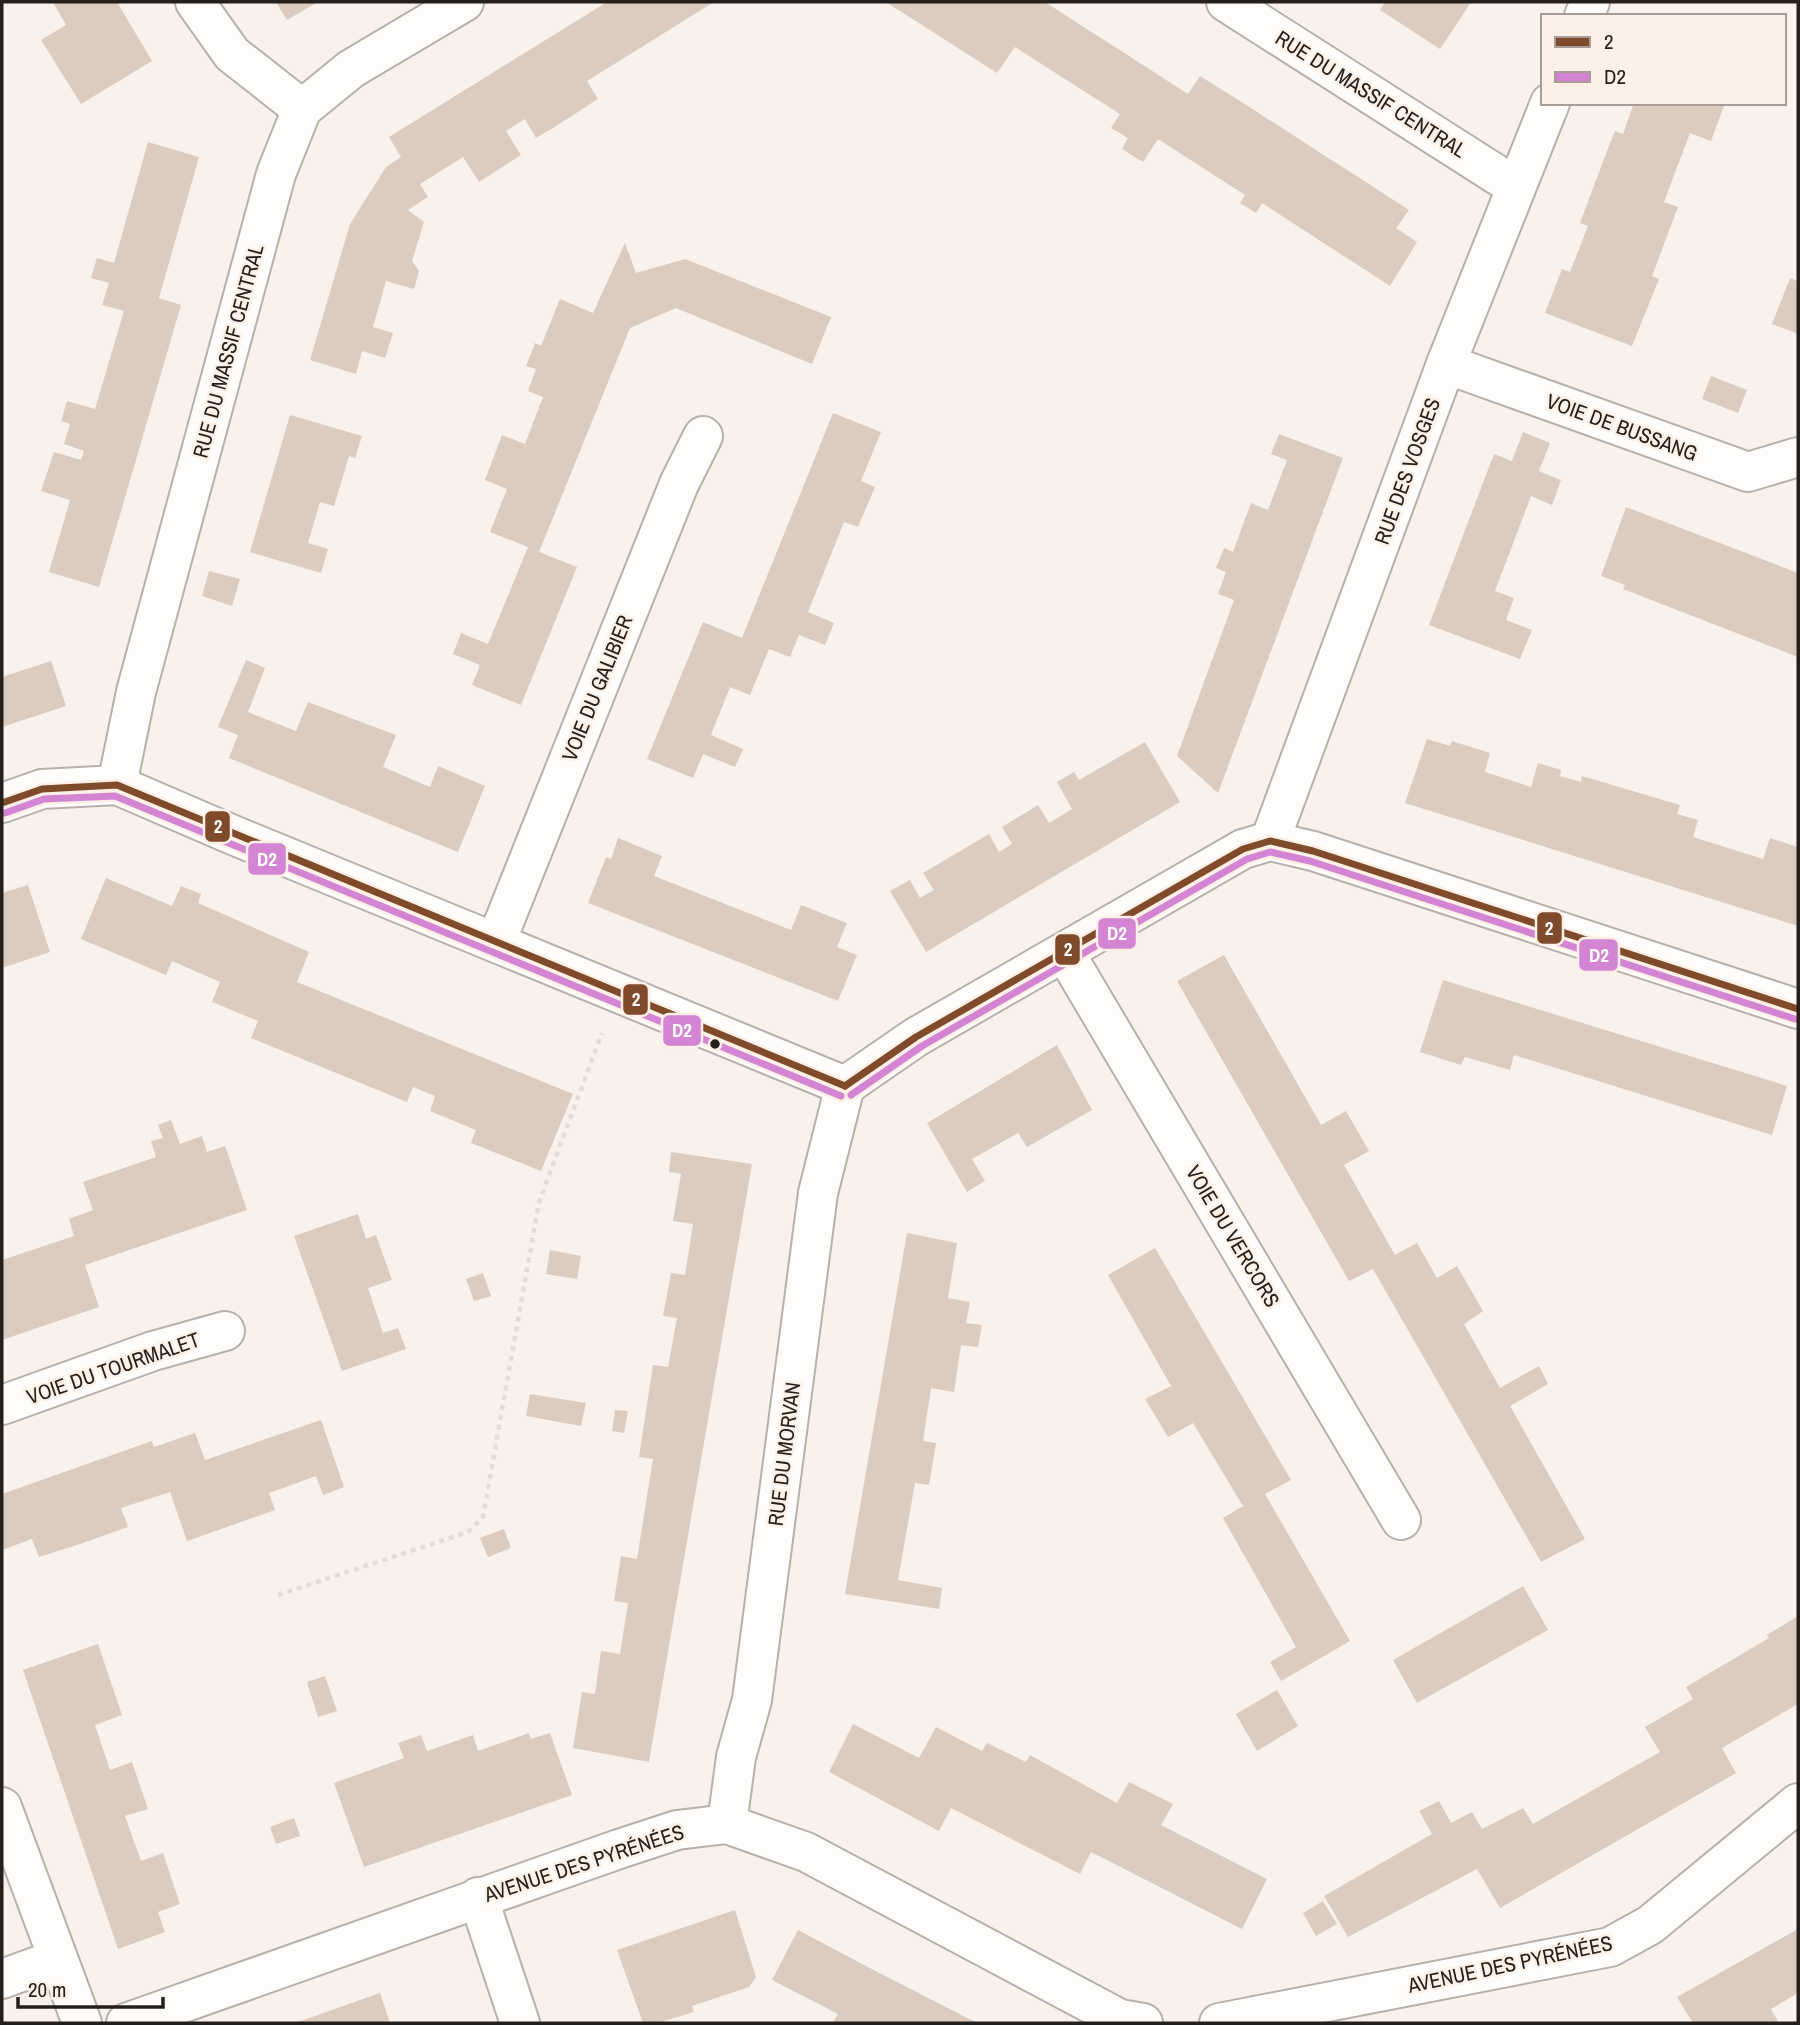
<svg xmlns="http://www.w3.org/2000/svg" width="1800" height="2025" viewBox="0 0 1800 2025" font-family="'Archivo Narrow',sans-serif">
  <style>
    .building { fill: #dcccc0 }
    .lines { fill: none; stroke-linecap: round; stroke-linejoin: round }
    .minor-casing { stroke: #b7b1ac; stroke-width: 42 }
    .path { stroke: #e0dddc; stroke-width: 4.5; stroke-dasharray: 5 5; stroke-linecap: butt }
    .minor { stroke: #fefdfc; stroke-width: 38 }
    .bus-1-casing { stroke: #fdf0e7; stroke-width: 12 }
    .bus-2-casing { stroke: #fdf0e7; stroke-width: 12 }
    .bus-1 { stroke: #7f4b2b; stroke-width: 7 }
    .bus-2 { stroke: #d385d3; stroke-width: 7 }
    .bus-dot { fill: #25201c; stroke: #fdf0e7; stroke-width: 2.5 }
    .labels { text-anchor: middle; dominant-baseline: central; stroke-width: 5; stroke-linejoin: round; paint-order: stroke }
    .street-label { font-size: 21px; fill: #25201c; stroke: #fdf0e7 }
    .line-badge { stroke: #fdf0e7; stroke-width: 2.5 }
    .badge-label { font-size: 19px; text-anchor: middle; font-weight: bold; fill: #fff }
  </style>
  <rect width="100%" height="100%" fill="#f8f1ec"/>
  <g class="building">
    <path d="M53 2H117L152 61 81 104 41 40 66 25Z"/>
    <path d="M276 2H318L287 20Z"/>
    <path d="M607 2H714L587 81 598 99 556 126 536 138 525 119 506 131 521 155 479 182 463 157 420 184 428 197 408 210 424 222 412 261 419 271 414 289 386 281 373 327 393 333 385 358 362 351 356 374 310 360 350 224 386 167 401 157 389 137Z"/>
    <path d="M886 2H1045L1188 94 1200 76 1240 101 1409 210 1396 228 1417 242 1390 286 1262 203 1256 213 1240 203 1245 195 1158 139 1143 162 1122 149 1128 138 1111 128 1120 114 1015 47 997 73Z"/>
    <path d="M1385 2H1471L1440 49 1380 10Z"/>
    <path d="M1634 103H1725L1711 141 1690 133 1664 202 1678 207 1652 276 1659 279 1632 346 1545 313 1562 269 1570 272 1588 226 1580 223 1607 151 1615 131 1623 134Z"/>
    <path d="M148 142 199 157 159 298 181 305 99 587 49 572 70 500 41 491 54 452 81 460 84 451 64 444 70 424 61 421 67 401 95 409 124 311 102 305 109 283 91 278 97 258 114 263Z"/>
    <path d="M625 243 636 273 685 259 831 317 812 364 676 308 630 328 539 552 577 567 521 705 472 685 480 665 453 654 461 633 488 644 528 547 490 532 507 489 485 480 502 435 525 444 543 397 528 391 536 369 526 366 535 343 541 346 560 299 593 313Z"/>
    <path d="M1790 278 1798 281V334L1772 324Z"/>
    <path d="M1711 376 1747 390 1738 413 1702 399Z"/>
    <path d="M833 413 881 432 861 481 875 487 858 527 844 522 808 612 834 623 825 645 799 635 790 657 769 649 750 695 730 687 711 735 743 749 735 767 703 754 693 778 647 759 703 622 742 638Z"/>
    <path d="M290 415 362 436 355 458 349 456 334 506 320 502 308 543 328 549 321 573 250 552Z"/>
    <path d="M1523 432 1550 443 1539 471 1561 480 1552 505 1531 496 1495 591 1514 598 1506 620 1532 630 1520 659 1429 625 1494 454 1512 461Z"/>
    <path d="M1279 434 1343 458 1218 793 1177 756 1234 600 1218 594 1226 572 1216 568 1224 548 1233 552 1251 503 1268 510 1287 460 1271 454Z"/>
    <path d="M1626 507 1798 573V657L1623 589 1625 585 1601 576Z"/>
    <path d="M209 571 240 579 232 606 202 596Z"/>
    <path d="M246 660 265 668 248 712 296 731 308 702 396 735 383 767 430 787 438 766 485 786 458 852 229 758 238 735 218 727Z"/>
    <path d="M51 661 66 706 2 727V677Z"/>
    <path d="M1427 739 1450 746 1452 741 1490 753 1485 772 1531 787 1538 763 1561 770 1560 776 1581 782 1582 776 1680 805 1677 814 1698 820 1693 837 1763 859 1770 838 1798 847V926L1405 803Z"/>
    <path d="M1145 742 1180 802 926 952 890 891 910 880 920 898 934 890 923 873 989 834 999 852 1012 844 1002 827 1038 805 1049 823 1072 809 1057 782 1074 772 1079 780Z"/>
    <path d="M618 838 662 856 654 876 791 930 801 905 847 923 837 947 857 955 838 1001 588 903 606 857 611 859Z"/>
    <path d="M106 878 172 906 181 886 201 894 198 903 309 952 297 982 573 1094 541 1171 471 1143 476 1130 430 1111 435 1096 413 1087 407 1102 251 1038 258 1021 212 1002 220 982 172 961 166 975 81 939Z"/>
    <path d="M28 885 50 952 2 968V893Z"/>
    <path d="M1224 955 1321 1125 1346 1111 1369 1151 1344 1165 1395 1255 1417 1243 1437 1278 1457 1266 1483 1311 1464 1324 1500 1388 1539 1366 1548 1384 1510 1406 1585 1539 1541 1562 1373 1269 1349 1281 1177 981Z"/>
    <path d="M1443 980 1787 1086 1772 1135 1514 1055 1510 1070 1465 1057 1461 1065 1420 1052Z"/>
    <path d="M1057 1045 1092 1110 1027 1147 1018 1133 972 1159 985 1181 967 1192 927 1123Z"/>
    <path d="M171 1120 180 1144 202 1136 207 1152 225 1146 247 1210 85 1265 99 1307 2 1340V1260L74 1236 69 1219 93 1210 83 1182 156 1157 151 1141 163 1138 158 1125Z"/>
    <path d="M671 1152 752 1164 649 1762 573 1748 582 1692 595 1694 601 1651 620 1654 628 1603 614 1601 621 1556 637 1559 653 1459 639 1457 653 1365 668 1367 677 1318 663 1316 667 1295 671 1273 685 1275 693 1224 673 1221 681 1174 669 1172Z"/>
    <path d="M358 1214 366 1239 376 1235 392 1280 368 1288 383 1333 398 1328 406 1349 342 1371 294 1236Z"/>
    <path d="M907 1233 957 1243 948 1298 970 1302 966 1323 982 1325 978 1347 961 1345 954 1392 931 1388 923 1441 936 1443 929 1485 915 1483 898 1580 942 1588 939 1609 845 1594Z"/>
    <path d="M1155 1248 1291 1480 1265 1494 1350 1641 1281 1681 1270 1662 1296 1647 1223 1518 1243 1506 1193 1423 1168 1437 1156 1417 1145 1399 1171 1386 1108 1275Z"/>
    <path d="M550 1250 581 1256 577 1279 546 1274Z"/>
    <path d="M483 1273 491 1296 474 1301 466 1279Z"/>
    <path d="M530 1394 586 1403 581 1426 526 1416Z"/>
    <path d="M615 1410 628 1411 624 1433 612 1431Z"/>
    <path d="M321 1420 344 1487 323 1495 316 1476 269 1493 275 1510 187 1541 170 1492 121 1508 128 1527 80 1544 39 1557 32 1539 2 1550V1494L152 1441 154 1447 195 1433 205 1460Z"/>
    <path d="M504 1529 511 1548 488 1557 480 1538Z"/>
    <path d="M1523 1586 1548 1630 1417 1703 1393 1660Z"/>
    <path d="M1798 1616V1704L1722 1748 1736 1773 1500 1908 1477 1869 1348 1937 1324 1896 1432 1834 1419 1811 1439 1801 1451 1823 1472 1812 1482 1829 1523 1808 1533 1824 1660 1752 1645 1727 1693 1699 1686 1687 1769 1638 1767 1635Z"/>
    <path d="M98 1644 122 1715 95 1725 110 1770 132 1762 148 1809 125 1816 141 1861 163 1853 180 1904 158 1912 165 1932 118 1949 23 1670Z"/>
    <path d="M325 1676 337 1711 318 1717 307 1682Z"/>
    <path d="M1277 1690 1298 1726 1257 1751 1236 1714Z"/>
    <path d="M853 1724 919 1758 936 1727 982 1751 987 1743 1026 1762 1030 1755 1117 1803 1129 1782 1173 1804 1161 1825 1267 1879 1242 1929 1091 1852 1080 1874 951 1808 939 1831 829 1772Z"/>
    <path d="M529 1733 531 1739 550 1733 572 1795 364 1867 334 1783 404 1758 398 1743 421 1735 427 1751 473 1735 478 1751Z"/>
    <path d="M294 1818 300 1836 276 1844 270 1827Z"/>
    <path d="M1323 1901 1337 1924 1316 1936 1303 1913Z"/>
    <path d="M735 1910 756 1977 749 1987 692 2006 694 2012 657 2023H643L617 1950Z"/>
    <path d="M1798 1929V1993L1771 2009 1779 2023H1693L1677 1997Z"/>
    <path d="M798 1930 864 1965 977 2023H833L838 2014 772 1980Z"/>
    <path d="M380 1993 390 2023H295Z"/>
  </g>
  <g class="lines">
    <defs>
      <g id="minor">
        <path d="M195 2 232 54 302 109"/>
        <path d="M1226 2 1516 187"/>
        <path d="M1584 16 1590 2"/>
        <path d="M1446 364 1748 472 1798 457"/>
        <path d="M117 785 136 692 276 174 302 109 351 69 464 2"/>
        <path d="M2 803 42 789 117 785 233 835 845 1086"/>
        <path d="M1270 841 1446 364 1550 103"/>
        <path d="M496 942 679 484 703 436"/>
        <path d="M1065 953 1401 1520"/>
        <path d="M845 1086 916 1037 1243 849 1270 841 1313 851 1798 1009"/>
        <path d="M2 1405 153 1351 225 1331"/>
        <path d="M2 1807 82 2023"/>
        <path d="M727 1824 736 1757 752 1700 818 1193 845 1086"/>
        <path d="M478 1897 520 2023"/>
        <path d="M2 1979 57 1959"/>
        <path d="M126 2023 619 1849 677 1830 727 1824 806 1852 1120 2019 1143 2023"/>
        <path d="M1219 2023 1610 1947 1650 1925 1798 1803"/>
      </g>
    </defs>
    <use href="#minor" class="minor-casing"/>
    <path class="path" d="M278 1595 468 1532 483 1517 539 1202 602 1033"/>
    <use href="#minor" class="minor"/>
    <defs>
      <g id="bus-1">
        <path d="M2 803 42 789 117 785 845 1086"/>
        <path d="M845 1086 916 1037 1243 849 1270 841 1313 851 1798 1009"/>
      </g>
      <g id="bus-2">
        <path d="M5 813 44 799 115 796 841 1096"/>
        <path d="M851 1095 922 1046 1247 859 1270 852 1310 861 1795 1019"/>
      </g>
    </defs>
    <use href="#bus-1" class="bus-1-casing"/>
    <use href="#bus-2" class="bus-2-casing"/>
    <use href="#bus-1" class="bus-1"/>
    <use href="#bus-2" class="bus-2"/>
  </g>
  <circle class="bus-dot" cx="715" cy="1044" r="6"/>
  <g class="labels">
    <g class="street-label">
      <text transform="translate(1371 94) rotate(32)">RUE DU MASSIF CENTRAL</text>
      <text transform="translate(228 351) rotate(-75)">RUE DU MASSIF CENTRAL</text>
      <text transform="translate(1622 427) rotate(20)">VOIE DE BUSSANG</text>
      <text transform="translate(1407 471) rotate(-70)">RUE DES VOSGES</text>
      <text transform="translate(597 688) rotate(-68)">VOIE DU GALIBIER</text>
      <text transform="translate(1233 1236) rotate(59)">VOIE DU VERCORS</text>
      <text transform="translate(113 1368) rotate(-19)">VOIE DU TOURMALET</text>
      <text transform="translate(784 1454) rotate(-83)">RUE DU MORVAN</text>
      <text transform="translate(584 1863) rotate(-18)">AVENUE DES PYRÉNÉES</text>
      <text transform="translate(1510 1964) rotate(-12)">AVENUE DES PYRÉNÉES</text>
    </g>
  </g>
  <g class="line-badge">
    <rect x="204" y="810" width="27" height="33" rx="7" fill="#7f4b2b"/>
    <rect x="247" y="842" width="40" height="34" rx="7" fill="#d385d3"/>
    <rect x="1536" y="911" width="27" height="34" rx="7" fill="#7f4b2b"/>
    <rect x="1097" y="917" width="40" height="33" rx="7" fill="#d385d3"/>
    <rect x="1054" y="933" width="27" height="33" rx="7" fill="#7f4b2b"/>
    <rect x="1578" y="938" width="41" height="34" rx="7" fill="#d385d3"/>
    <rect x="622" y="983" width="27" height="33" rx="7" fill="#7f4b2b"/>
    <rect x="662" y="1014" width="40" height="33" rx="7" fill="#d385d3"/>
  </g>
  <g class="badge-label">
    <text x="218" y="833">2</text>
    <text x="267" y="866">D2</text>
    <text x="1549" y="935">2</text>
    <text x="1117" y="940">D2</text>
    <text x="1068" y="956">2</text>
    <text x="1599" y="962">D2</text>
    <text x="636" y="1006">2</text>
    <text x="682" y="1037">D2</text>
  </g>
  <rect width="1800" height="2025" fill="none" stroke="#25201c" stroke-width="7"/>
  <rect x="1541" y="14" width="245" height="91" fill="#fdf0e7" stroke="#a79d96" stroke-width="2"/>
  <rect x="1555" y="37" width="35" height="10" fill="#7f4b2b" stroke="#a79d96" stroke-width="2"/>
  <text x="1604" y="49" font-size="21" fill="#25201c">2</text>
  <rect x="1555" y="72" width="35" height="10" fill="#d385d3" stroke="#a79d96" stroke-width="2"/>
  <text x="1604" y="84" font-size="21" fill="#25201c">D2</text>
  <path d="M18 1997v10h145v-10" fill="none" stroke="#25201c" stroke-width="3.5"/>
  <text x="28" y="1997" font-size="21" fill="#25201c" stroke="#fdf0e7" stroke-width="5" paint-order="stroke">20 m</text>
</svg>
